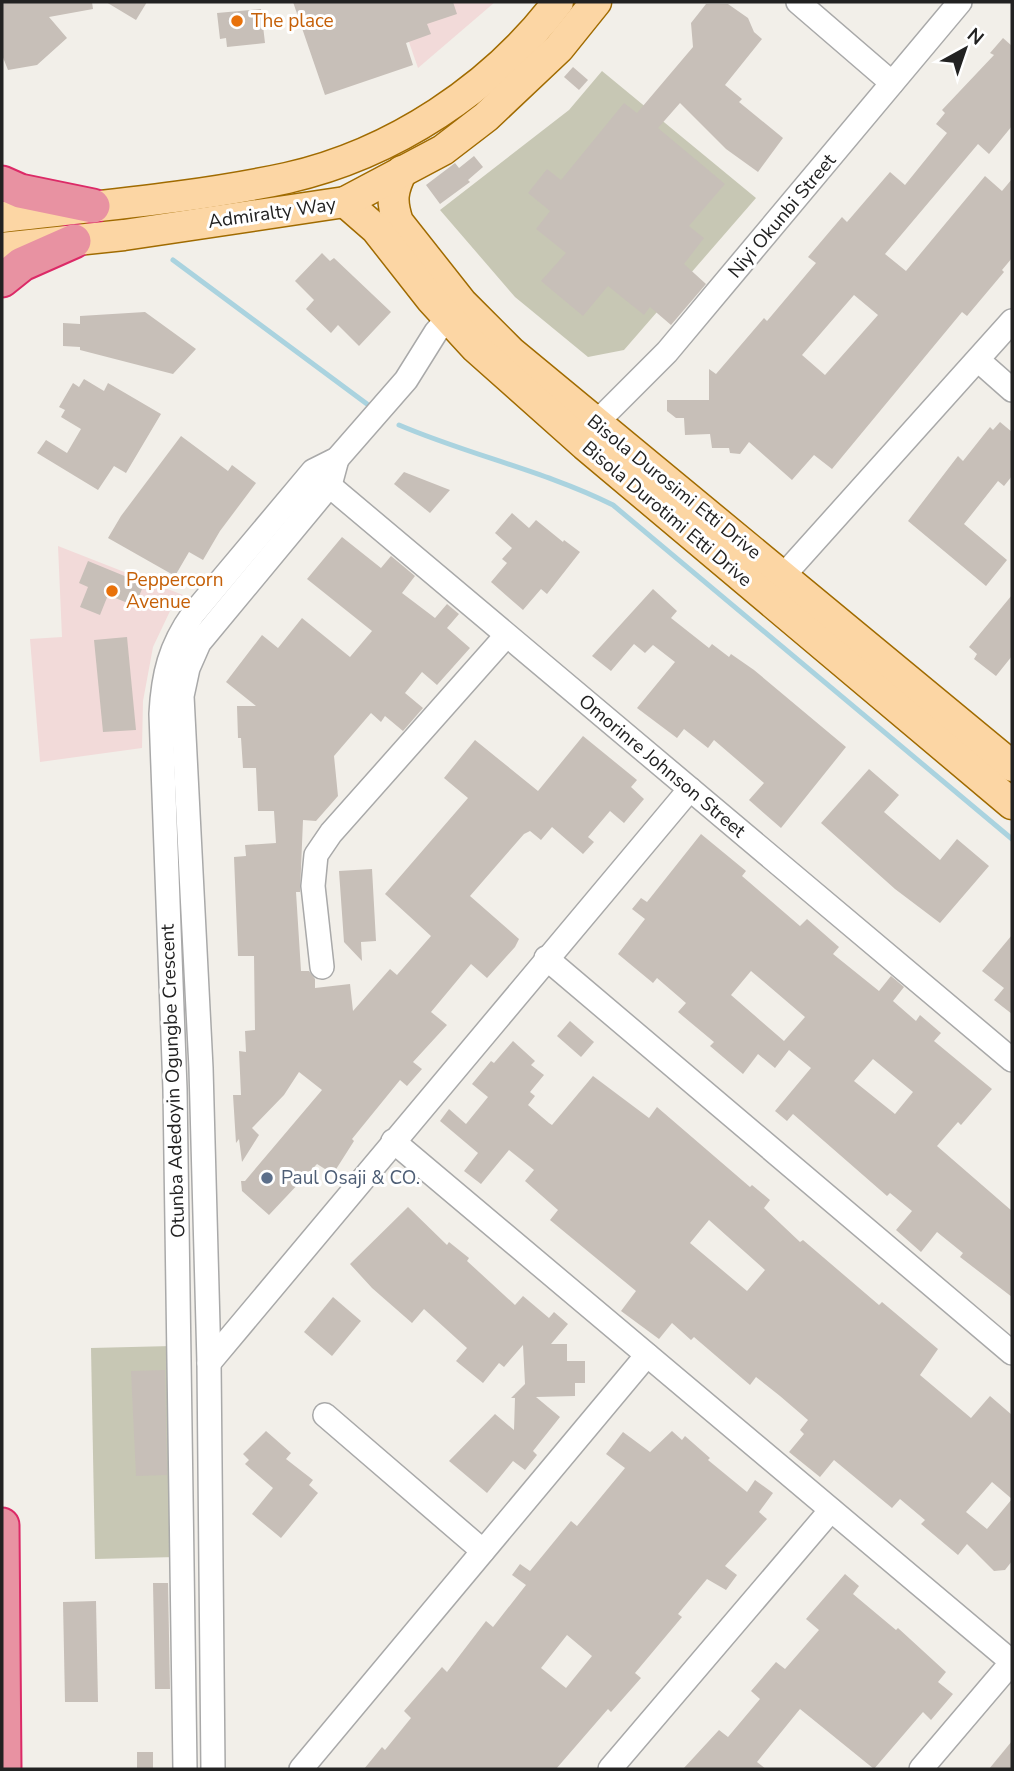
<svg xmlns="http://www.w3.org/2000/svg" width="1014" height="1771" viewBox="0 0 1014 1771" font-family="'Nunito Sans',sans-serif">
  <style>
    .commercial { fill: #f2dad9 }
    .construction { fill: #c7c7b4 }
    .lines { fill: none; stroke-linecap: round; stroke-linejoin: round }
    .stream { stroke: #aad3df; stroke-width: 5 }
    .building { fill: #c7bfb8; fill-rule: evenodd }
    .minor-casing { stroke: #a9a9a9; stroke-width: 26 }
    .major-casing { stroke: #a06b00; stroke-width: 33 }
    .highway-casing { stroke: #dc2a67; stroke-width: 37 }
    .minor { stroke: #fff; stroke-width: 23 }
    .major { stroke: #fcd6a4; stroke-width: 30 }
    .highway { stroke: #e892a2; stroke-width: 33 }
    .food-dot { fill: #e8710a; stroke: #fff; stroke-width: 2.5 }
    .service-dot { fill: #5c6f8a; stroke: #fff; stroke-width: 2.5 }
    .labels { text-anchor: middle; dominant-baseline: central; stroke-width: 6; stroke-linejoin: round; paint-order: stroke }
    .food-label { font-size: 19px; fill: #c56008; stroke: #fff; text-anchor: start }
    .street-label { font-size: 19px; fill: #222; stroke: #fff }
    .service-label { font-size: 19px; fill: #4e5e75; stroke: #fff; text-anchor: start }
  </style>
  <rect width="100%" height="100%" fill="#f2efe9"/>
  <g class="commercial">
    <path d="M395 2H495L418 68Z"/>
    <path d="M58 546 183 595 170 611 153 647 143 701 142 748 40 762 30 639 62 637Z"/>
  </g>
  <g class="construction">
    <path d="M602 71 756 198 624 350 588 357 515 297 440 210 569 110Z"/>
    <path d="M172 1346 176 1557 95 1559 91 1348Z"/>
  </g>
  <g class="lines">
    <g class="stream">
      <path d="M173 260 367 404"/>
      <path d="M399 425C469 455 545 471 613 505L1012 839"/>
    </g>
  </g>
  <g class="building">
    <path d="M2 2H92L93 9 49 17 67 38 37 65 8 70 2 55Z"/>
    <path d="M106 2H147L136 20Z"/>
    <path d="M293 2H453L457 14 427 24 431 34 406 43 413 65 325 95Z"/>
    <path d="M706 4H728L748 18 754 32 762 39 725 85 742 99 739 102 783 138 758 172 726 149 680 103 658 128 725 184 689 226 704 238 684 264 706 284 671 325 650 307 644 315 608 286 583 316 541 281 566 253 536 229 550 211 528 193 547 169 561 180 624 103 637 113 693 47 691 23Z"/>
    <path d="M261 9 265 43 227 47 226 38 220 39 217 13Z"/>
    <path d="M1003 38 1012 46V126L989 154 978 144 885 254 906 271 985 176 1002 191 1012 179V258L1002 270 1004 272 967 316 962 312 832 469 814 455 792 480 749 442 740 454 730 453 729 448H712L710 434 685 435 684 418H676L667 411V400H709V369L716 374 764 318 767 321 816 263 808 257 842 217 847 222 890 172 905 185 947 133 936 124 945 113 942 110 994 55 990 53ZM854 295 878 315 825 375 802 355Z"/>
    <path d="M573 67 588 80 579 90 564 77Z"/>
    <path d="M474 156 483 167 468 180 470 182 440 204 426 185 455 163 459 168Z"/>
    <path d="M322 253 330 261 334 258 391 312 359 346 338 325 331 333 306 309 314 300 295 281Z"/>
    <path d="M145 312 196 349 173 374 80 350V347L63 346V323L80 324V316Z"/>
    <path d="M84 379 104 391 108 383 161 414 126 473 114 466 98 490 37 453 46 440 67 453 81 429 61 417 65 410 59 407 73 383 79 387Z"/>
    <path d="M1000 422 1012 432V476L1004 486 998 481 964 524 1007 560 986 586 908 521 958 456 963 461 990 427 993 430Z"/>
    <path d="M181 436 228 471 232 465 256 483 220 531 203 560 189 552 175 576 108 538 121 516Z"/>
    <path d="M404 472 450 490 430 513 394 484Z"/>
    <path d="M512 513 529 528 536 520 563 542 564 540 580 552 547 594 541 589 523 610 491 582 507 563 502 559 512 548 495 533Z"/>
    <path d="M342 537 381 568 391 556 415 576 402 593 435 618 447 604 459 614 447 628 470 648 437 685 422 672 405 693 423 708 403 731 385 716 381 722 371 713 334 756 338 796 316 821 303 820 300 892H296L301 971H309L315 979V988L350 984 353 1011 390 969 397 975 431 936 385 894 468 798 444 778 475 740 538 791 583 736 637 780 631 787 644 799 624 823 610 811 588 837 594 842 583 854 552 827 541 840 530 831 524 834 470 896 519 939 515 947 487 978 471 964 431 1012 447 1025 413 1062 422 1069 407 1086 400 1080 352 1139 354 1141 333 1174 317 1164 269 1215 242 1191 241 1181H245L322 1090 299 1072 284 1095 252 1128 259 1135 242 1162 239 1139 236 1143 233 1095H241L239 1051 246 1052 245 1031 255 1030 254 956H238L234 857 246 856 245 845 276 843 274 811H258L256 768H243L241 738H238L237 706H256L226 682 262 635 278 648 302 618 350 657 372 631 307 579Z"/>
    <path d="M88 561 144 584 135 606 108 595 100 615 80 607 88 587 79 583Z"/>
    <path d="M653 589 677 611 671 618 709 648 712 644 729 657 731 654 754 670 846 747 781 828 749 800 764 783 714 740 708 748 684 729 677 738 637 708 675 662 653 645 645 653 634 644 611 671 592 656Z"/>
    <path d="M1012 595V656L996 676 974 659 977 654 969 647Z"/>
    <path d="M127 637 136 730 103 732 94 640Z"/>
    <path d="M869 769 899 795 884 812 940 860 957 839 989 866 940 923 895 889 821 823Z"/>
    <path d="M701 834 746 871 742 876 800 926 807 919 839 947 833 954 879 991 891 976 904 987 893 1001 916 1021 920 1015 941 1033 934 1041 992 1089 961 1125 958 1122 937 1146 1012 1211V1297L960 1257 963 1253 937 1232 921 1252 896 1230 912 1211 890 1193 887 1196 793 1114 787 1121 775 1111 811 1068 789 1050 775 1068 758 1054 743 1074 710 1046 714 1042 678 1012 686 1003 657 978 653 983 618 954 645 919 632 909 641 898 647 902ZM751 971 805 1017 784 1041 731 995ZM873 1059 913 1092 895 1114 854 1081Z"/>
    <path d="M372 869 376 941 361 942 362 961 344 942 339 871Z"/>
    <path d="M1012 935V1014L994 1000 1004 988 982 971Z"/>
    <path d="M570 1021 594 1042 581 1057 557 1036Z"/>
    <path d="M513 1041 535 1061 531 1065 544 1075 530 1092 535 1096 528 1105 549 1123 552 1125 593 1076 649 1118 657 1107 750 1187 752 1185 770 1200 764 1208 800 1242 803 1240 879 1305 882 1302 938 1349 920 1375 971 1418 990 1396 1012 1415V1561L1005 1570 994 1571 967 1544 958 1555 921 1524 925 1520 900 1499 892 1508 834 1460 820 1477 789 1452 804 1434 800 1430 808 1420 780 1396 756 1377 750 1385 694 1337 691 1340 672 1323 659 1339 621 1311 636 1291 550 1220 558 1210 525 1181 534 1170 509 1150 481 1184 464 1171 478 1153 440 1121 449 1109 466 1124 488 1097 472 1084 491 1061 494 1063ZM709 1220 765 1270 747 1291 690 1243ZM992 1482 1012 1499 987 1529 966 1512Z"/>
    <path d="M408 1207 447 1245 449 1242 469 1258 467 1261 515 1305 523 1296 549 1318 554 1312 568 1324 551 1344H567V1361H585V1383H575V1396L536 1397 560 1417 533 1451 537 1455 525 1470 513 1461 487 1493 449 1461 495 1414 514 1430 515 1398H511L525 1384 523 1345 504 1367 499 1363 483 1383 456 1361 467 1348 424 1309 412 1323 372 1288 350 1264Z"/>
    <path d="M333 1297 361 1321 332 1356 304 1332Z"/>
    <path d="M165 1370 167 1475 136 1476 131 1371Z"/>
    <path d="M266 1431 291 1453 286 1459 313 1480 309 1485 318 1493 281 1538 252 1514 273 1488 245 1464 249 1460 243 1454Z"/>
    <path d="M672 1431 682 1440 685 1436 710 1458 708 1460 747 1492 755 1480 773 1493 759 1512 767 1519 725 1566 737 1575 726 1590 707 1579 678 1614 682 1617 635 1673 641 1678 611 1712 608 1709 556 1769H364L382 1747 385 1750 411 1718 404 1711 442 1667 447 1672 486 1621 493 1627 526 1585 512 1575 520 1564 530 1571 571 1521 577 1526 625 1468 606 1454 623 1432 650 1452ZM567 1635 592 1656 566 1688 541 1668Z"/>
    <path d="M845 1574 859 1586 853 1594 896 1630 898 1628 946 1672 938 1682 953 1694 931 1720 923 1712 874 1769 800 1709 757 1762 766 1769H683L719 1730 728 1737 760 1699 751 1691 776 1662 785 1669 819 1630 806 1619Z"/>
    <path d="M153 1583H168L170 1689H155Z"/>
    <path d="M96 1601 98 1702H65L63 1602Z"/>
    <path d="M1012 1741V1769H989Z"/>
    <rect x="137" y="1752" width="16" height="17"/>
  </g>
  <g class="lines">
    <defs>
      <g id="minor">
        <path d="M798 2 892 83"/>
        <path d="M978 360 1012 390"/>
        <path d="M596 423 667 352 960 2"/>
        <path d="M318 476 1012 1060"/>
        <path d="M783 576 1012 321"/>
        <path d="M546 958 1012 1353"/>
        <path d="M322 967 313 886 316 855 331 833 506 636"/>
        <path d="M393 1141 1012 1662"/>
        <path d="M209 1363 690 789"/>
        <path d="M325 1415 483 1551"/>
        <path d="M185 1769 175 1089 161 714C163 675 170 646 193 614L313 471 337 459 406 380 436 332 457 308"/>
        <path d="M213 1769 209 1363 201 1068 182 696 188 668 199 643 330 485 337 459"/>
        <path d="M301 1769 647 1355"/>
        <path d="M610 1769 831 1510"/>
        <path d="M921 1769 1012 1662"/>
      </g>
      <g id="major">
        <path d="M402 171C392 191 391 201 398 222L462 303 511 352 1012 766"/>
        <path d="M345 202 376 229 431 299 476 348 585 445 1012 804"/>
        <path d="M2 217C95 206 195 198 287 178 393 154 493 88 558 2"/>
        <path d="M2 248 124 235 345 202 443 150 486 117 559 48 596 2"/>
      </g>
      <g id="highway">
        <path d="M2 183 20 191 93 206"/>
        <path d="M2 280 22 264 74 241"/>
        <path d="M2 1525 4 1769"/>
      </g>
    </defs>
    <use href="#minor" class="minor-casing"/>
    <use href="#major" class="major-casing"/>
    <use href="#highway" class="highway-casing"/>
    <use href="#minor" class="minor"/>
    <use href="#major" class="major"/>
    <use href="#highway" class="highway"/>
  </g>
  <g class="food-dot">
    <circle cx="237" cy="21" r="7"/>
    <circle cx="112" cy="591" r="7"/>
  </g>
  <circle class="service-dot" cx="267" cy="1178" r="7"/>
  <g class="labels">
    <g class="food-label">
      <text x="251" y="21">The place</text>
      <text x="126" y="580">Peppercorn<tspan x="126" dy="22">Avenue</tspan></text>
    </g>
    <g class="street-label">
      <text transform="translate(272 213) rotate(-8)">Admiralty Way</text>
      <text transform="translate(782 216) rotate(-50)">Niyi Okunbi Street</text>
      <text transform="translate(674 487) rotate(39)">Bisola Durosimi Etti Drive</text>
      <text transform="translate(667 514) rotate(40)">Bisola Durotimi Etti Drive</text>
      <text transform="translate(662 766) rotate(40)">Omorinre Johnson Street</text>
      <text transform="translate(173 1081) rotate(-92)">Otunba Adedoyin Ogungbe Crescent</text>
    </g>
    <g class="service-label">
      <text x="281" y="1178">Paul Osaji &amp; CO.</text>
    </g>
  </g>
  <rect width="1014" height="1771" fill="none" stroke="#222222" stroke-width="7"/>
  <g transform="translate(965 49) rotate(40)" stroke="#ffffff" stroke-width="5" paint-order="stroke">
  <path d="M0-5L12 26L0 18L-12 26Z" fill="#222222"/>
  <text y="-10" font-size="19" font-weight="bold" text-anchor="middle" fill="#222222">N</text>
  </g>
</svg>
